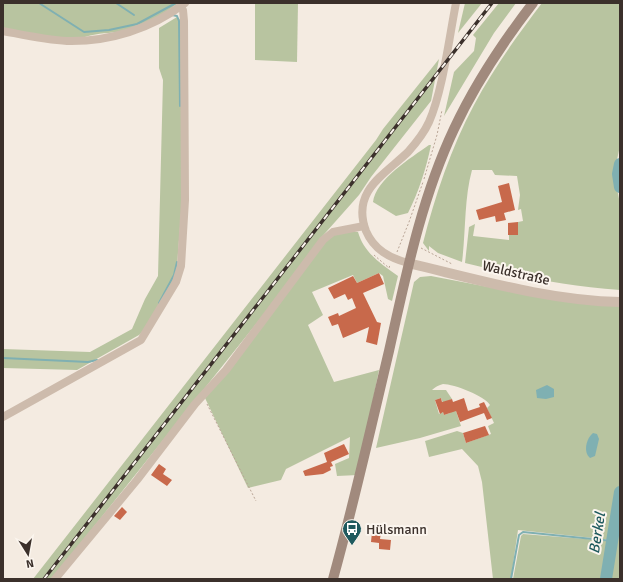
<svg xmlns="http://www.w3.org/2000/svg" width="623" height="582" viewBox="0 0 623 582" font-family="Signika,sans-serif">
  <style>
    .green { fill: #b8c4a0 }
    .water { fill: #7fb0b2 }
    .lines { fill: none; stroke-linecap: round; stroke-linejoin: round }
    .stream { stroke: #7fb0b2; stroke-width: 2 }
    .river { stroke: #7fb0b2; stroke-width: 12 }
    .building { fill: #c8694b }
    .path { stroke: #b9a596; stroke-width: 1; stroke-dasharray: 2 2; stroke-linecap: butt }
    .minor { stroke: #cdbbac; stroke-width: 8 }
    .tertiary { stroke: #cdbbac; stroke-width: 10 }
    .secondary { stroke: #a18a7d; stroke-width: 10 }
    .rail-casing { stroke: #3b302b; stroke-width: 3.5 }
    .rail { stroke: #fbf5ee; stroke-width: 2; stroke-dasharray: 6; stroke-linecap: butt }
    .labels { text-anchor: middle; dominant-baseline: central; stroke-width: 4; stroke-linejoin: round; paint-order: stroke }
    .street-label { font-size: 14px; fill: #3b302b; stroke: #fbf5ee }
    .poi-label { font-size: 14px; fill: #3b302b; stroke: #fbf5ee; text-anchor: start }
    .water-label { font-size: 15px; font-style: italic; fill: #1f5a5e; stroke: #fbf5ee }
  </style>
  <rect width="100%" height="100%" fill="#f4ebe1"/>
  <g class="green">
    <path d="M3 3H179C167 10 155 22 142 27 121 35 95 30 76 41L3 31Z"/>
    <path d="M255 3H298L297 62 255 60Z"/>
    <path d="M465 3H482L458 33Z"/>
    <path d="M499 3H516L494 33 444 116 454 72 474 51 476 38 473 35Z"/>
    <path d="M542 3H620V146L614 173 620 204V290C564 286 519 276 465 263L469 227 475 224 473 236 509 240V235L518 234V222L523 221 521 209 518 210 520 195 517 176 495 175 492 170H472C464 199 466 231 462 262L438 253 429 246V251L423 243C435 196 451 148 474 105 493 69 517 36 542 3Z"/>
    <path d="M177 17 182 21 185 162 176 279 150 326 139 335 77 370 3 368V349L90 352 132 329 145 299 158 276 163 80 159 68V28Z"/>
    <path d="M439 59 431 101 371 177 359 195 319 240 308 259 52 579H33L376 140 383 129Z"/>
    <path d="M429 145H431C426 169 419 191 408 213L396 216 373 202C376 179 411 158 429 145Z"/>
    <path d="M351 231 358 232C364 253 381 264 398 276L392 301 388 299 383 276 379 273 357 283 353 275 312 292 323 315 308 325 334 382 379 370 358 475 337 476 335 464 349 458 350 437 286 469 281 480 248 488 205 398 324 242 334 235Z"/>
    <path d="M431 276 499 289 620 306V485L612 540 518 530 511 578 493 579 482 482 478 466 462 449 429 457 425 441 457 431 463 433 466 443 491 434 488 426 494 423 487 408 490 405C485 396 454 384 443 384 439 385 435 387 432 390H446L452 399 443 403 441 398 435 400 439 414 443 412 444 415 450 413 455 408 461 426 420 438 376 448 414 282 420 277Z"/>
    <path d="M620 499V579H608Z"/>
    <path d="M523 534 611 541 605 579H513L521 536Z"/>
  </g>
  <g class="water">
    <path d="M547 385 554 389V397L546 399 537 398 536 390Z"/>
    <path d="M593 433 597 434 599 439 595 456 590 458C583 452 586 439 593 433Z"/>
  </g>
  <g class="lines">
    <g class="stream">
      <path d="M39 3 84 32 109 30 137 24 176 3"/>
      <path d="M116 3 134 15"/>
      <path d="M172 15 177 16 179 21 180 106"/>
      <path d="M159 303 174 275 177 262"/>
      <path d="M3 358 88 362 97 360"/>
      <path d="M511 579 519 535 523 532 613 541"/>
    </g>
    <g class="river">
      <path d="M620 164 618 174 620 187"/>
      <path d="M606 579 620 492"/>
    </g>
  </g>
  <g class="building">
    <path d="M509 183 515 210 504 213 506 220 496 222 495 216 479 220 476 210 502 202 498 186Z"/>
    <path d="M518 222V235H508V223Z"/>
    <path d="M379 273 384 284 363 293 377 322 381 323 377 345 366 342 369 327 343 338 338 324 332 326 328 317 338 313 339 316 356 308 352 298 348 300 345 294 334 299 328 288 353 276 357 283Z"/>
    <path d="M441 398 442 402 452 399 453 402 464 398 468 411 480 407 479 404 484 402 492 418 487 420 484 413 460 422 456 411 444 415 443 412 440 414 435 400Z"/>
    <path d="M485 426 489 435 466 443 463 433Z"/>
    <path d="M344 444 349 454 331 462 333 466 330 467 331 470 323 474 305 476 303 471 327 462 324 453Z"/>
    <path d="M159 464 166 469 163 474 172 480 167 486 151 475Z"/>
    <path d="M122 507 127 512 120 520 114 516Z"/>
    <path d="M372 532H381L380 539 391 540 390 550 379 549V543L371 542Z"/>
  </g>
  <g class="lines">
    <g class="path">
      <path d="M424 179 437 135 442 110"/>
      <path d="M421 248 452 264"/>
      <path d="M397 252 409 222 423 182"/>
      <path d="M374 255 389 268 390 265"/>
      <path d="M207 404 256 501"/>
    </g>
    <g class="minor">
      <path d="M3 31C24 35 46 40 67 41 109 42 151 29 185 3"/>
      <path d="M408 263C390 258 374 250 366 231 351 191 384 175 408 152 416 143 424 133 429 122 443 90 449 38 456 3"/>
      <path d="M3 417 141 340 176 282 181 266 185 200 184 21 183 10 180 7"/>
      <path d="M55 579 137 480 195 404 226 370 323 240 333 232 364 226"/>
    </g>
    <path class="tertiary" d="M408 263C476 279 550 301 620 302"/>
    <path class="secondary" d="M333 579C354 503 371 427 389 351 406 275 421 199 454 129 475 84 503 42 533 3"/>
    <defs>
      <path id="rail" d="M44 579 492 3"/>
    </defs>
    <use href="#rail" class="rail-casing"/>
    <use href="#rail" class="rail"/>
  </g>
  <defs>
    <symbol id="bus-pin" viewBox="-11 -11 22 30"><path d="M0 17L-7.5 6A9.5 9.5 0 1 1 7.5 6Z" fill="#1f5a5e" stroke="#fbf5ee"/><path d="M-5-6H5V4H4V6H2V4H-2V6H-4V4H-5ZM-3.5-4V0h7V-4ZM-3.5 1.2v1.5H-2V1.2ZM2 1.2v1.5H3.5V1.2Z" fill="#fff"/></symbol>
  </defs>
  <g fill-rule="evenodd">
    <use href="#bus-pin" x="341" y="518" width="22" height="30"/>
  </g>
  <g class="labels">
    <g class="street-label">
      <text transform="translate(516 273) rotate(13)">Waldstraße</text>
    </g>
    <g class="poi-label">
      <text x="366" y="529">Hülsmann</text>
    </g>
    <g class="water-label">
      <text transform="translate(597 533) rotate(-81)">Berkel</text>
    </g>
  </g>
  <rect width="623" height="582" fill="none" stroke="#3b302b" stroke-width="8"/>
  <g transform="translate(28 554) rotate(169)" stroke="#fbf5ee" stroke-width="3" paint-order="stroke">
  <path d="M0-3L7 15L0 10L-7 15Z" fill="#3b302b"/>
  <text y="-6" font-size="11" font-weight="bold" text-anchor="middle" fill="#3b302b">N</text>
  </g>
</svg>
